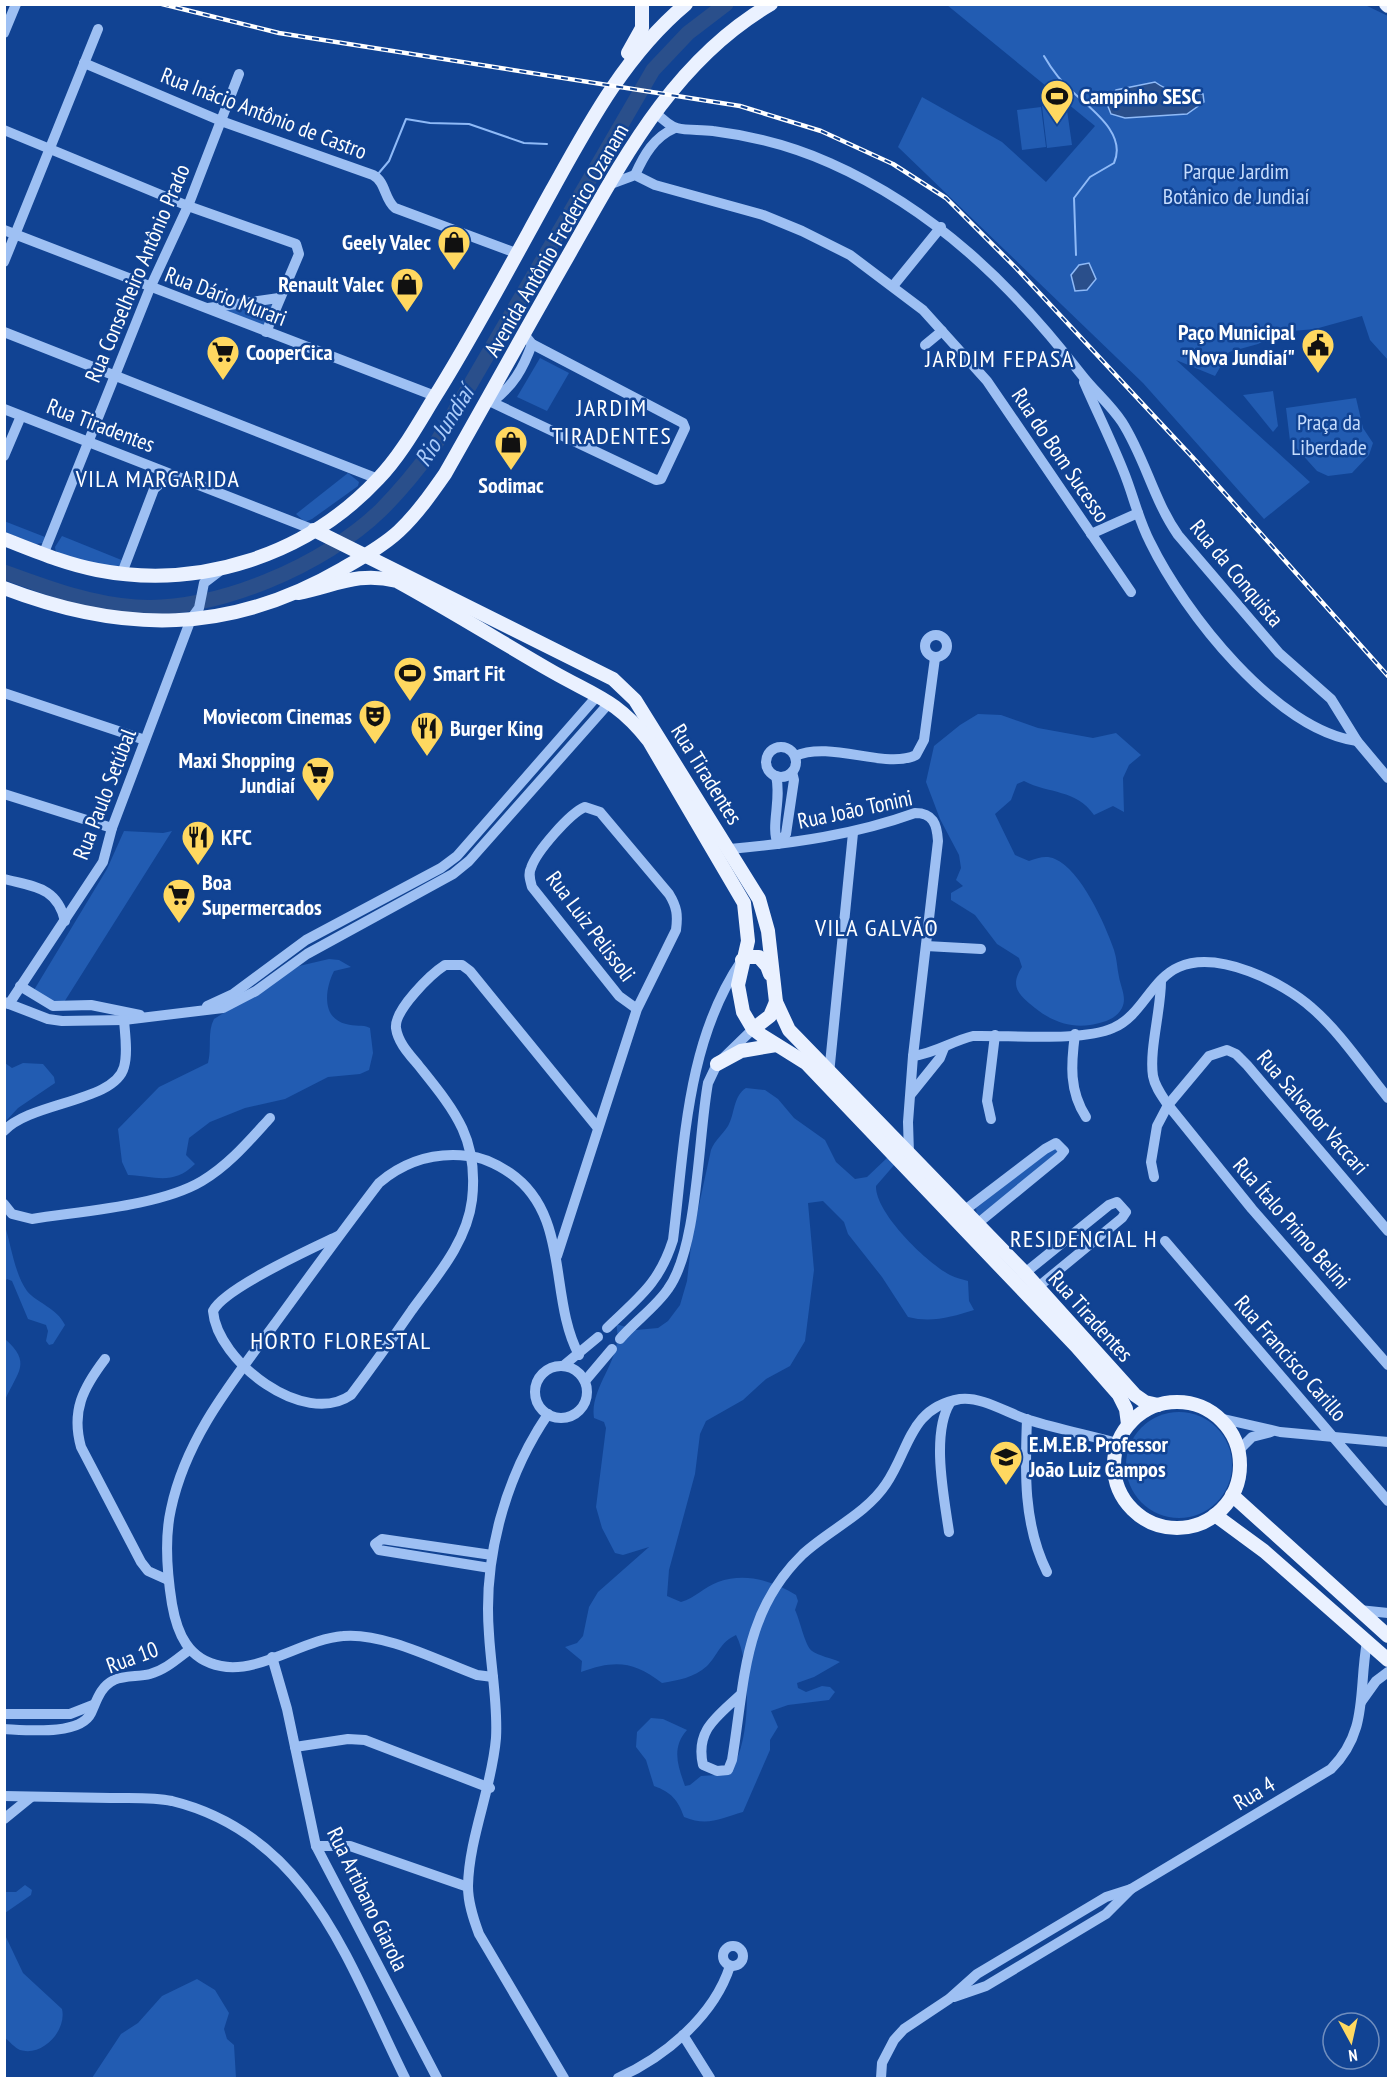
<svg xmlns="http://www.w3.org/2000/svg" width="1393" height="2083" viewBox="0 0 1393 2083" font-family="'PT Sans Narrow',sans-serif">
  <style>
    .green { fill: #225cb2 }
    .water { fill: #2a4f8b; stroke: #8fbaf7; stroke-width: 1.5 }
    .lines { fill: none; stroke-linecap: round; stroke-linejoin: round }
    .stream { stroke: #8fbaf7; stroke-width: 2 }
    .river { stroke: #2a4f8b; stroke-width: 15 }
    .minor { stroke: #9ec0f3; stroke-width: 10 }
    .major { stroke: #eaf1ff; stroke-width: 14 }
    .rail-casing { stroke: #fff; stroke-width: 4.5 }
    .rail { stroke: #114393; stroke-width: 2; stroke-dasharray: 7; stroke-linecap: butt }
    .labels { text-anchor: middle; dominant-baseline: central; stroke-width: 5; stroke-linejoin: round; paint-order: stroke }
    .poi-label { font-size: 22px; font-weight: bold; fill: #fff; stroke: #114393; text-anchor: start }
    .street-label { font-size: 22px; fill: #fff; stroke: #114393 }
    .park-label { font-size: 22px; fill: #c5dcfd; stroke: #114393 }
    .neighbourhood-label { font-size: 24px; letter-spacing: 1.5px; fill: #fff; stroke: #114393 }
    .water-label { font-size: 24px; font-style: italic; fill: #aacbfa; stroke: #114393 }
  </style>
  <rect width="100%" height="100%" fill="#114393"/>
  <g class="green">
    <path d="M1363 4 1388 16V360L1370 340 1362 316 1315 329 1281 332 1258 344 1229 352 1215 376 1176 360 1310 482 1264 519 1143 383 898 147 922 97 1002 142 1046 182 1095 126 947 5Z"/>
    <path d="M1066 103 1072 145 1047 148 1042 106Z"/>
    <path d="M1041 107 1046 147 1022 150 1017 110Z"/>
    <path d="M272 305 263 327 223 310Z"/>
    <path d="M540 358 569 373 547 411 517 397Z"/>
    <path d="M1273 391 1278 426 1273 432 1243 395Z"/>
    <path d="M1356 398 1363 428 1373 443 1369 455 1352 473 1328 476 1317 471 1290 441 1286 408Z"/>
    <path d="M348 473 359 482 358 486 312 519 305 522 296 514Z"/>
    <path d="M4 521 45 537 43 543 36 544 5 532Z"/>
    <path d="M62 536 124 561 119 566 91 564 56 553 55 547Z"/>
    <path d="M978 714 1001 715 1038 728 1093 738 1116 733 1141 755 1129 765 1123 778 1124 812 1113 806 1094 815C1076 789 1049 794 1024 781L1017 784 1011 800 995 814 1015 855 1029 861C1038 858 1046 855 1055 859 1081 870 1105 924 1114 950 1117 959 1117 968 1119 977 1121 988 1127 998 1122 1008 1116 1020 1101 1023 1090 1025 1070 1028 1051 1021 1035 1008 1019 995 1009 987 1022 967L1019 958 997 944 975 915 951 900V893L963 886 956 880 961 868 959 855 940 819 926 782 934 746 960 725Z"/>
    <path d="M124 831 163 833 172 831 61 1007 31 995 107 869Z"/>
    <path d="M329 959 339 960 351 967 334 971C325 989 321 1018 346 1024 355 1027 362 1024 370 1028L373 1053 369 1070 360 1074 328 1077 285 1099 245 1108 210 1122 189 1138 186 1155 195 1164C173 1186 155 1176 128 1175L122 1162 118 1129 159 1087 208 1063C212 1048 207 1032 214 1019L299 966Z"/>
    <path d="M5 1063 12 1068 23 1063 43 1064 54 1077 55 1083 18 1108 5 1122Z"/>
    <path d="M746 1088 765 1090 778 1099 794 1118 825 1140 836 1162 855 1179 867 1177 888 1157 895 1164 876 1186C875 1213 927 1263 950 1275 956 1278 962 1279 968 1281L969 1301 974 1310C952 1317 931 1323 908 1317L882 1277 848 1234 844 1222 823 1201 808 1203 814 1270 805 1341 790 1366 766 1379 743 1400 706 1421 700 1434 695 1474 669 1570 667 1596 681 1602C695 1598 704 1587 718 1582 746 1572 772 1581 796 1595L798 1601 795 1610C800 1620 805 1646 812 1651 819 1656 831 1658 840 1662L814 1677 797 1683 798 1688 806 1692 822 1686 830 1687 835 1692 829 1700 788 1705 771 1711 778 1727 770 1740V1750L743 1812C721 1818 708 1827 684 1817 678 1800 671 1792 654 1786L646 1760 636 1747 637 1732 651 1718 663 1719 687 1730C671 1748 678 1766 685 1786L690 1785 701 1776 716 1775 733 1766C751 1739 751 1663 736 1635 720 1642 718 1655 707 1666 694 1678 678 1680 662 1683 633 1661 615 1660 581 1672L582 1661 565 1647 577 1643 583 1636 589 1607 598 1592 649 1547 623 1555 615 1553 602 1528 596 1507 606 1428 604 1422 594 1418C589 1386 625 1358 616 1324L636 1330 658 1328 668 1321 680 1305 687 1281 692 1237 711 1150C715 1140 722 1135 728 1126 735 1114 733 1096 746 1088Z"/>
    <path d="M1055 1147 1059 1153 979 1216 977 1215 976 1208Z"/>
    <path d="M4 1223C11 1243 14 1273 27 1291 37 1303 57 1308 65 1325L53 1344 49 1345 46 1341 48 1331 46 1325 28 1319 12 1281 7 1279 5 1281Z"/>
    <path d="M5 1339C32 1363 18 1371 5 1400Z"/>
    <circle cx="1179" cy="1465" r="53"/>
    <path d="M25 1885 32 1890 31 1895 5 1913V1892H16Z"/>
    <path d="M5 1935 23 1973 62 2009C67 2030 43 2057 20 2050 15 2048 9 2041 5 2038Z"/>
    <path d="M197 1979 215 1990 229 2013 224 2029 227 2039 234 2045 236 2078H92L121 2034 138 2023 162 1996Z"/>
  </g>
  <g class="water">
    <path d="M1155 82C1170 93 1185 94 1203 94L1204 102 1187 114 1125 118 1111 114 1107 104 1116 90Z"/>
    <path d="M1089 263 1096 279 1087 290 1075 291 1071 275 1079 265Z"/>
  </g>
  <g class="lines">
    <g class="stream">
      <path d="M1044 56C1052 70 1062 83 1074 93 1092 110 1127 134 1114 163L1090 177 1074 198 1076 255"/>
      <path d="M378 174 389 161 406 119 430 123 469 124 524 143 547 144"/>
    </g>
    <path class="river" d="M4 572C48 588 90 604 136 607 215 613 326 564 381 510 401 490 418 469 434 447L653 70 688 33 726 4"/>
    <g class="minor">
      <path d="M4 33 16 4"/>
      <path d="M84 63 221 121 373 175C386 182 384 199 395 208L516 253"/>
      <path d="M655 112C661 118 669 126 677 128 688 131 701 129 713 131 753 136 794 147 830 163 934 209 1013 286 1081 374 1094 391 1110 404 1122 422 1145 458 1154 501 1178 535L1279 653 1331 699 1357 741 1388 778"/>
      <path d="M4 130 188 206 296 244 299 254 266 332"/>
      <path d="M635 175C644 155 654 137 675 128"/>
      <path d="M608 185 635 175 655 185 763 215 802 231 850 255 923 310 987 381 1131 592"/>
      <path d="M4 230 435 396"/>
      <path d="M4 262 98 29"/>
      <path d="M893 286 941 227"/>
      <path d="M208 308 279 298"/>
      <path d="M4 332 378 479"/>
      <path d="M925 345 942 331"/>
      <path d="M1084 382C1097 412 1111 440 1123 470 1133 494 1138 519 1150 542 1184 612 1276 730 1357 741"/>
      <path d="M487 400 656 480 661 479 685 428 683 423 532 344 524 334"/>
      <path d="M492 402C513 386 523 369 532 344"/>
      <path d="M4 409 314 530"/>
      <path d="M4 456 21 416"/>
      <path d="M1091 534 1138 513"/>
      <path d="M43 555 150 288 188 206 239 74"/>
      <path d="M122 573 154 489 161 483 179 478"/>
      <circle cx="936" cy="646" r="11"/>
      <path d="M4 693 145 740"/>
      <circle cx="781" cy="762" r="15"/>
      <path d="M795 756C831 740 886 770 916 755L924 740 935 658"/>
      <path d="M776 776C782 799 770 826 778 844L786 834 794 780 792 772"/>
      <path d="M4 794 112 828"/>
      <path d="M730 849C794 843 854 835 915 813 933 813 937 824 938 841L913 1056 908 1122 909 1154"/>
      <path d="M4 879C35 887 57 887 65 921"/>
      <path d="M926 946 981 949"/>
      <path d="M1161 981C1161 1010 1149 1050 1153 1076 1155 1087 1162 1096 1168 1105L1252 1209 1388 1365"/>
      <path d="M20 986 53 1006 91 1005 140 1015"/>
      <path d="M4 1002 48 1019 62 1021 124 1020 223 1008 256 991 307 954 453 874 469 861 610 702"/>
      <path d="M9 1004 103 862 112 828 191 619 199 608 204 583 221 570"/>
      <path d="M207 1006 233 994 306 940 441 868 457 856 598 695"/>
      <path d="M1075 1034C1071 1064 1069 1091 1086 1117"/>
      <path d="M913 1056C936 1053 952 1041 973 1036 1010 1035 1082 1042 1113 1028 1142 1016 1151 979 1179 967 1218 950 1283 982 1312 1008 1340 1032 1365 1070 1388 1098"/>
      <path d="M829 1074 853 833"/>
      <path d="M911 1094 940 1058 944 1048"/>
      <path d="M991 1119 987 1101 995 1035"/>
      <path d="M4 1131C30 1102 115 1102 124 1067 128 1053 125 1034 124 1020"/>
      <path d="M1154 1177 1151 1162 1157 1126 1168 1105 1209 1056 1227 1050 1236 1054 1247 1065 1388 1231"/>
      <path d="M4 1204 12 1214 32 1219C82 1211 160 1206 202 1181 229 1165 249 1141 270 1118"/>
      <path d="M965 1210 1045 1149 1056 1143 1064 1151 1060 1156 977 1224"/>
      <path d="M338 1236C313 1248 224 1288 213 1311 217 1361 304 1428 351 1395 372 1367 392 1339 412 1310 436 1277 467 1242 472 1200 479 1139 455 1111 419 1066 410 1055 398 1043 396 1028 394 1010 431 974 445 965H462L470 971 598 1128"/>
      <path d="M1165 1241 1388 1501"/>
      <path d="M557 1256 637 1009 676 930C678 915 677 907 669 894L600 812 585 807C570 813 536 852 531 868 528 874 530 880 532 887L619 996 637 1009"/>
      <path d="M1025 1273 1109 1205 1117 1202 1126 1212 1122 1218 1038 1287"/>
      <path d="M607 1328C639 1297 659 1284 673 1240 685 1144 686 1042 742 960"/>
      <path d="M620 1339C634 1322 655 1308 668 1289 698 1248 698 1137 708 1083L717 1064 753 1029"/>
      <path d="M105 1359C83 1388 71 1411 81 1447L141 1562 148 1571 168 1580"/>
      <path d="M563 1366 598 1337"/>
      <circle cx="561" cy="1392" r="26"/>
      <path d="M585 1381 612 1349"/>
      <path d="M548 1414C505 1477 483 1558 489 1634 491 1669 498 1704 496 1738 492 1788 469 1837 468 1886 468 1903 473 1918 479 1934L564 2078"/>
      <path d="M1219 1418 1280 1432 1388 1442"/>
      <path d="M1027 1419C1025 1471 1023 1524 1047 1572"/>
      <path d="M1238 1451 1252 1437 1271 1432"/>
      <path d="M949 1532C944 1497 931 1434 950 1403"/>
      <path d="M490 1568 379 1550 375 1544 382 1539 492 1555"/>
      <path d="M1359 1610 1388 1613"/>
      <path d="M272 1657 287 1709 316 1846 437 2078"/>
      <path d="M493 1677 477 1675C439 1661 383 1632 343 1636 304 1639 259 1674 221 1666 188 1660 177 1633 172 1604 167 1573 164 1540 171 1509 186 1438 232 1382 274 1325 309 1277 343 1230 379 1183 405 1161 434 1152 468 1156 482 1157 498 1165 510 1173 571 1215 548 1297 579 1355"/>
      <path d="M740 1695C717 1717 695 1730 703 1765L717 1771 728 1770 732 1760C745 1683 742 1613 803 1554 829 1530 866 1514 886 1484 910 1449 909 1408 960 1399 982 1396 1009 1414 1029 1420 1058 1429 1088 1435 1117 1443"/>
      <path d="M1361 1702 1376 1681 1388 1672"/>
      <path d="M4 1714H70L93 1705"/>
      <path d="M4 1729C26 1730 80 1736 91 1713 97 1700 100 1687 114 1680 125 1675 139 1677 150 1674 165 1670 177 1659 189 1650"/>
      <path d="M295 1747 348 1739 365 1740 490 1788"/>
      <path d="M4 1796C41 1797 77 1797 113 1798 133 1798 154 1797 172 1801 310 1835 349 1965 405 2078"/>
      <path d="M4 1819 31 1797"/>
      <path d="M316 1846H350L468 1887"/>
      <circle cx="733" cy="1956" r="10"/>
      <path d="M954 1997 986 1986 1106 1914 1131 1889"/>
      <path d="M683 2035 710 2078"/>
      <path d="M618 2078C665 2057 714 2016 730 1966"/>
      <path d="M881 2078 882 2063 894 2040 904 2029 949 1999 977 1974 1106 1897 1131 1889 1331 1769C1369 1731 1358 1691 1367 1642"/>
    </g>
    <g class="major">
      <path d="M1386 4 1388 6"/>
      <path d="M628 53 642 28V4"/>
      <path d="M314 530 613 679 635 700 759 899 768 931 776 1002 789 1030 1025 1273 1135 1395 1145 1402 1158 1405"/>
      <path d="M4 539C35 551 65 564 97 570 200 590 307 555 378 479 403 453 420 420 439 390 479 325 515 257 552 190 589 123 626 54 686 4"/>
      <path d="M4 588C124 634 230 634 342 569 361 558 383 546 399 531 417 514 431 494 445 474 486 402 526 329 568 256 622 161 673 61 771 4"/>
      <path d="M298 593C335 586 357 571 397 581 450 610 501 642 553 672 595 696 617 700 649 741L744 903 748 941 738 985 743 1012 753 1029 761 1035 806 1063 1076 1346 1119 1395 1126 1409 1128 1424"/>
      <path d="M742 960 748 957H759L767 966 770 974"/>
      <path d="M753 1029 770 1016 776 1002"/>
      <path d="M717 1064 741 1051 776 1045"/>
      <circle cx="1177" cy="1465" r="63"/>
      <path d="M1232 1495 1388 1636"/>
      <path d="M1215 1515 1264 1551 1388 1660"/>
    </g>
    <defs>
      <path id="rail" d="M162 4 279 33 740 106 821 131 893 164 946 198 1016 268 1196 461 1388 676"/>
    </defs>
    <use href="#rail" class="rail-casing"/>
    <use href="#rail" class="rail"/>
  </g>
  <defs>
    <symbol id="stadium-pin" viewBox="-11 -11 22 30"><path d="M0 17L-7.5 6A9.5 9.5 0 1 1 7.5 6Z" fill="#ffd860" stroke="#114393"/><path d="M0-5a6.5 5 0 1 0 0 10a6.5 5 0 1 0 0-10ZM-3.5-1.8h7v3.6h-7Z" fill="#111"/></symbol>
    <symbol id="shop-pin" viewBox="-11 -11 22 30"><path d="M0 17L-7.5 6A9.5 9.5 0 1 1 7.5 6Z" fill="#ffd860" stroke="#114393"/><path d="M-5-2.5h2.3a2.7 3.5 0 0 1 5.4 0H5L5.5 6h-11ZM-1.5-2.5h3a1.5 2.3 0 0 0-3 0Z" fill="#111"/></symbol>
    <symbol id="civic-pin" viewBox="-11 -11 22 30"><path d="M0 17L-7.5 6A9.5 9.5 0 1 1 7.5 6Z" fill="#ffd860" stroke="#114393"/><path d="M-.6-6.5H3V-4.5H.6V-3L4-1V1h2V6H-6V1h2V-1L-.6-3ZM-1.2 2.5V6h2.4V2.5Z" fill="#111"/></symbol>
    <symbol id="supermarket-pin" viewBox="-11 -11 22 30"><path d="M0 17L-7.5 6A9.5 9.5 0 1 1 7.5 6Z" fill="#ffd860" stroke="#114393"/><path d="M-6-5.5h2.5l.6 2H6L4.5 2H-2.5L-4.4-4H-6ZM-1.5 3.2a1.3 1.3 0 1 0 .1 0ZM3 3.2a1.3 1.3 0 1 0 .1 0Z" fill="#111"/></symbol>
    <symbol id="theatre-pin" viewBox="-11 -11 22 30"><path d="M0 17L-7.5 6A9.5 9.5 0 1 1 7.5 6Z" fill="#ffd860" stroke="#114393"/><path d="M-5-5.5Q0-4 5-5.5V0Q5 5 0 6Q-5 5-5 0ZM-3.3-2.5H-1v1.5H-3.3ZM1-2.5H3.3v1.5H1ZM-2.8 1Q0 5.5 2.8 1Z" fill="#111"/></symbol>
    <symbol id="restaurant-pin" viewBox="-11 -11 22 30"><path d="M0 17L-7.5 6A9.5 9.5 0 1 1 7.5 6Z" fill="#ffd860" stroke="#114393"/><path d="M-5-6h1v4h1v-4h1v4h1v-4h1v5L-1.5 .5V6h-2V.5L-5-1ZM5-6V6H3V1.5H1.5Q1.5-4 5-6Z" fill="#111"/></symbol>
    <symbol id="school-pin" viewBox="-11 -11 22 30"><path d="M0 17L-7.5 6A9.5 9.5 0 1 1 7.5 6Z" fill="#ffd860" stroke="#114393"/><path d="M0-5L7-2L0 1L-7-2ZM-4 1L0 2.5L4 1V4Q0 6-4 4Z" fill="#111"/></symbol>
  </defs>
  <g fill-rule="evenodd">
    <use href="#stadium-pin" x="1038" y="77" width="38" height="52"/>
    <use href="#shop-pin" x="435" y="223" width="38" height="52"/>
    <use href="#shop-pin" x="388" y="265" width="38" height="52"/>
    <use href="#civic-pin" x="1299" y="326" width="38" height="52"/>
    <use href="#supermarket-pin" x="204" y="333" width="38" height="52"/>
    <use href="#shop-pin" x="492" y="423" width="38" height="52"/>
    <use href="#stadium-pin" x="391" y="654" width="38" height="52"/>
    <use href="#theatre-pin" x="356" y="697" width="38" height="52"/>
    <use href="#restaurant-pin" x="408" y="709" width="38" height="52"/>
    <use href="#supermarket-pin" x="299" y="754" width="38" height="52"/>
    <use href="#restaurant-pin" x="179" y="818" width="38" height="52"/>
    <use href="#supermarket-pin" x="160" y="876" width="38" height="52"/>
    <use href="#school-pin" x="987" y="1438" width="38" height="52"/>
  </g>
  <g class="labels">
    <g class="poi-label">
      <text x="1080" y="96">Campinho SESC</text>
      <text x="431" y="242" text-anchor="end">Geely Valec</text>
      <text x="384" y="284" text-anchor="end">Renault Valec</text>
      <text x="1295" y="332" text-anchor="end">Paço Municipal<tspan x="1295" dy="25">"Nova Jundiaí"</tspan></text>
      <text x="246" y="352">CooperCica</text>
      <text x="511" y="485" text-anchor="middle">Sodimac</text>
      <text x="433" y="673">Smart Fit</text>
      <text x="352" y="716" text-anchor="end">Moviecom Cinemas</text>
      <text x="450" y="728">Burger King</text>
      <text x="295" y="760" text-anchor="end">Maxi Shopping<tspan x="295" dy="25">Jundiaí</tspan></text>
      <text x="221" y="837">KFC</text>
      <text x="202" y="882">Boa<tspan x="202" dy="25">Supermercados</tspan></text>
      <text x="1029" y="1444">E.M.E.B. Professor<tspan x="1029" dy="25">João Luiz Campos</tspan></text>
    </g>
    <g class="street-label">
      <text transform="translate(264 113) rotate(21)">Rua Inácio Antônio de Castro</text>
      <text transform="translate(556 240) rotate(-60)">Avenida Antônio Frederico Ozanam</text>
      <text transform="translate(137 273) rotate(-67)">Rua Conselheiro Antônio Prado</text>
      <text transform="translate(226 296) rotate(21)">Rua Dário Murari</text>
      <text transform="translate(101 425) rotate(21)">Rua Tiradentes</text>
      <text transform="translate(1061 455) rotate(56)">Rua do Bom Sucesso</text>
      <text transform="translate(1237 573) rotate(50)">Rua da Conquista</text>
      <text transform="translate(707 774) rotate(58)">Rua Tiradentes</text>
      <text transform="translate(104 794) rotate(-69)">Rua Paulo Setúbal</text>
      <text transform="translate(855 809) rotate(-12)">Rua João Tonini</text>
      <text transform="translate(591 926) rotate(53)">Rua Luiz Pelissoli</text>
      <text transform="translate(1313 1112) rotate(49)">Rua Salvador Vaccari</text>
      <text transform="translate(1292 1223) rotate(49)">Rua Ítalo Primo Belini</text>
      <text transform="translate(1091 1316) rotate(48)">Rua Tiradentes</text>
      <text transform="translate(1291 1358) rotate(49)">Rua Francisco Carillo</text>
      <text transform="translate(132 1657) rotate(-20)">Rua 10</text>
      <text transform="translate(1254 1793) rotate(-31)">Rua 4</text>
      <text transform="translate(368 1899) rotate(64)">Rua Artibano Giarola</text>
    </g>
    <g class="park-label">
      <text x="1236" y="171">Parque Jardim<tspan x="1236" dy="25">Botânico de Jundiaí</tspan></text>
      <text x="1329" y="422">Praça da<tspan x="1329" dy="25">Liberdade</tspan></text>
    </g>
    <g class="neighbourhood-label">
      <text x="1000" y="358">JARDIM FEPASA</text>
      <text x="612" y="407">JARDIM<tspan x="612" dy="28">TIRADENTES</tspan></text>
      <text x="158" y="478">VILA MARGARIDA</text>
      <text x="877" y="927">VILA GALVÃO</text>
      <text x="1084" y="1238">RESIDENCIAL H</text>
      <text x="341" y="1340">HORTO FLORESTAL</text>
    </g>
    <g class="water-label">
      <text transform="translate(444 426) rotate(-58)">Rio Jundiaí</text>
    </g>
  </g>
  <rect width="1393" height="2083" fill="none" stroke="#ffffff" stroke-width="12"/>
  <g transform="translate(1351 2041) rotate(172)"><circle r="28" fill="#114393" stroke="#708ebe" stroke-width="1.5"/>
  <path d="M0-4.5L10 22L0 15L-10 22Z" fill="#ffd860"/>
  <text y="-9" font-size="16" font-weight="bold" text-anchor="middle" fill="#ffffff">N</text>
  </g>
</svg>
